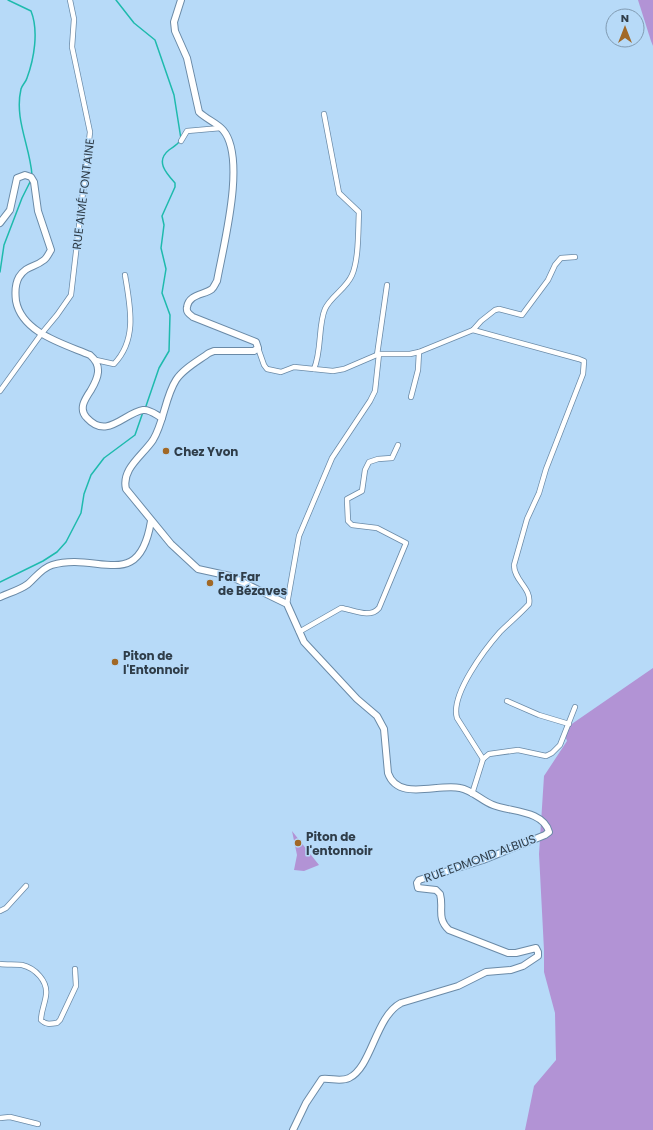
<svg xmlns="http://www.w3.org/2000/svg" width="653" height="1130" viewBox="0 0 653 1130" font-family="Poppins,sans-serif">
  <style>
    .green { fill: #b293d5 }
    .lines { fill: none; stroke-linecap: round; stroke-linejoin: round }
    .stream { stroke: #1ebaad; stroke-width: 1.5 }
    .street-casing { stroke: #6a8aa7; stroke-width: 6 }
    .secondary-casing { stroke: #6a8aa7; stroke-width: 8 }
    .street { stroke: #fff; stroke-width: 4.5 }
    .secondary { stroke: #fff; stroke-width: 6 }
    .poi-dot { fill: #a16826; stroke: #b7daf8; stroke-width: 1.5 }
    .labels { text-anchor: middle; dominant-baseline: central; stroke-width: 3; stroke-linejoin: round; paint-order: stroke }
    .street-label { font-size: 12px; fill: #2f3d49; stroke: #b7daf8 }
    .poi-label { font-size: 12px; font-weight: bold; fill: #2f3d49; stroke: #b7daf8; text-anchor: start }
  </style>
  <rect width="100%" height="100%" fill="#b7daf8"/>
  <g class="green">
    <path d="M638 0H653V46L651 41Z"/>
    <path d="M653 668V1130H525L534 1086 556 1060 555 1013 544 972V950L539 854 544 776 567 741 563 730Z"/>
    <path d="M292 831 319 865 304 871 294 870 297 855Z"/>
  </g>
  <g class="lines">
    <g class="stream">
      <path d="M8 0 31 11C39 31 34 59 27 78 26 82 22 85 21 89 14 119 30 146 32 175"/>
      <path d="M116 0 134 23 155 40 174 95 181 139C178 145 174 146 169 150 155 161 166 173 175 183V187L162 216 164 225 161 248 166 269 162 293 170 315 169 351 159 368 145 409"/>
      <path d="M0 272 4 245 22 198 31 180"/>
      <path d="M0 582 43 561 57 552 66 542 81 513 84 494 91 475 104 458 135 435 143 412"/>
    </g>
    <defs>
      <g id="street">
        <path d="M181 141 187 131 221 128"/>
        <path d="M473 330 579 359 584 361 583 374 546 469 539 493 527 519 514 565C514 581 532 588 529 604 520 614 510 622 500 632 485 649 450 695 457 718L483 759"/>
        <path d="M258 348 264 365 267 369 281 372 294 367 333 371 344 369 379 354H410L419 352 473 330 481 321 495 310 499 309 522 315 548 280 555 265 561 258 575 257"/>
        <path d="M377 355 387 285"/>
        <path d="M96 360 114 364C138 339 130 306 125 275"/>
        <path d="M314 369C322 350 318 325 325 309 331 296 346 289 352 275 359 259 358 230 359 212L339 193 324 114"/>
        <path d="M0 391 42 333 57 315 71 295 90 132 72 47 74 19 70 0"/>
        <path d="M411 397 418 370 419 352"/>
        <path d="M287 604 299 536 332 458 370 401 375 391 379 354"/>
        <path d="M299 632 341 608C354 610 370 619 379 608L406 543 377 528 352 525 348 521 347 499 362 491 365 470 369 462 378 459 392 458 398 445"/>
        <path d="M507 701 539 715 569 724"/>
        <path d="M472 794 483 759 489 754 518 750 546 756 552 753 560 745 575 707"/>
        <path d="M0 911 6 908 26 886"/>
        <path d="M0 964C7 965 15 964 22 965 35 968 48 981 46 995 45 1004 41 1011 41 1020 46 1025 51 1024 57 1023L60 1020 76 986 75 969"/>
        <path d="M0 1118 10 1117 38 1124"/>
      </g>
      <g id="secondary">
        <path d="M181 0 174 22 175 31 187 58 199 112C206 119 217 123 223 130 247 158 223 247 217 281 215 284 214 287 212 289 204 295 189 294 187 307 186 312 189 314 193 317L256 342 258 348 254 351H214L209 353C198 361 183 369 176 380 165 397 164 422 153 440 143 455 121 469 126 489L171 544 198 569 230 576 287 604 304 642 357 699 377 716 384 729 388 773C398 802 438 783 460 788 472 790 482 801 493 805 510 812 543 810 549 832L545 835 483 860 419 880 417 883 418 888 436 890 440 894C444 908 436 918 449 930L508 953H516L536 948 538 952V956L523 966 511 970 486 972 458 986 401 1003C375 1017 372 1067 349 1078 341 1082 331 1078 322 1079L306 1103 293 1130"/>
        <path d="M0 223 10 210 17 178 25 175 31 177 34 182 38 211 51 250C49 253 47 258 44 260 34 268 27 265 19 277 15 284 15 293 16 301 22 333 64 344 90 355 103 366 98 378 91 390 85 399 78 409 87 418 107 440 124 413 143 410 150 409 156 415 162 418"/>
        <path d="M0 597C9 593 20 590 28 584 36 577 42 568 52 565 98 551 139 594 151 521"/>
      </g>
    </defs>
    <use href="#street" class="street-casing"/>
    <use href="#secondary" class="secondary-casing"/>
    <use href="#street" class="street"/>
    <use href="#secondary" class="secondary"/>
  </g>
  <g class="poi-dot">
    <circle cx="166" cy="451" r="4"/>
    <circle cx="210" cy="583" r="4"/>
    <circle cx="115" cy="662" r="4"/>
    <circle cx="298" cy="843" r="4"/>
  </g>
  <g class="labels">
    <g class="street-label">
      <text transform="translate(83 194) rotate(-83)">RUE AIMÉ FONTAINE</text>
      <text transform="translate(480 858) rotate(-20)">RUE EDMOND ALBIUS</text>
    </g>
    <g class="poi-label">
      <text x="174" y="451">Chez Yvon</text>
      <text x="218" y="576">Far Far<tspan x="218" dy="14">de Bézaves</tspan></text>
      <text x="123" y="655">Piton de<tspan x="123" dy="14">l'Entonnoir</tspan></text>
      <text x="306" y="836">Piton de<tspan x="306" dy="14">l'entonnoir</tspan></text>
    </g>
  </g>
  <g transform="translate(625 28)"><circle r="19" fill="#b7daf8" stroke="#819bb2"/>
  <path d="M0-3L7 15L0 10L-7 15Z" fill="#a16826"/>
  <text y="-6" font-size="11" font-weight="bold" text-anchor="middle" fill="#2f3d49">N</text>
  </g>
</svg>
